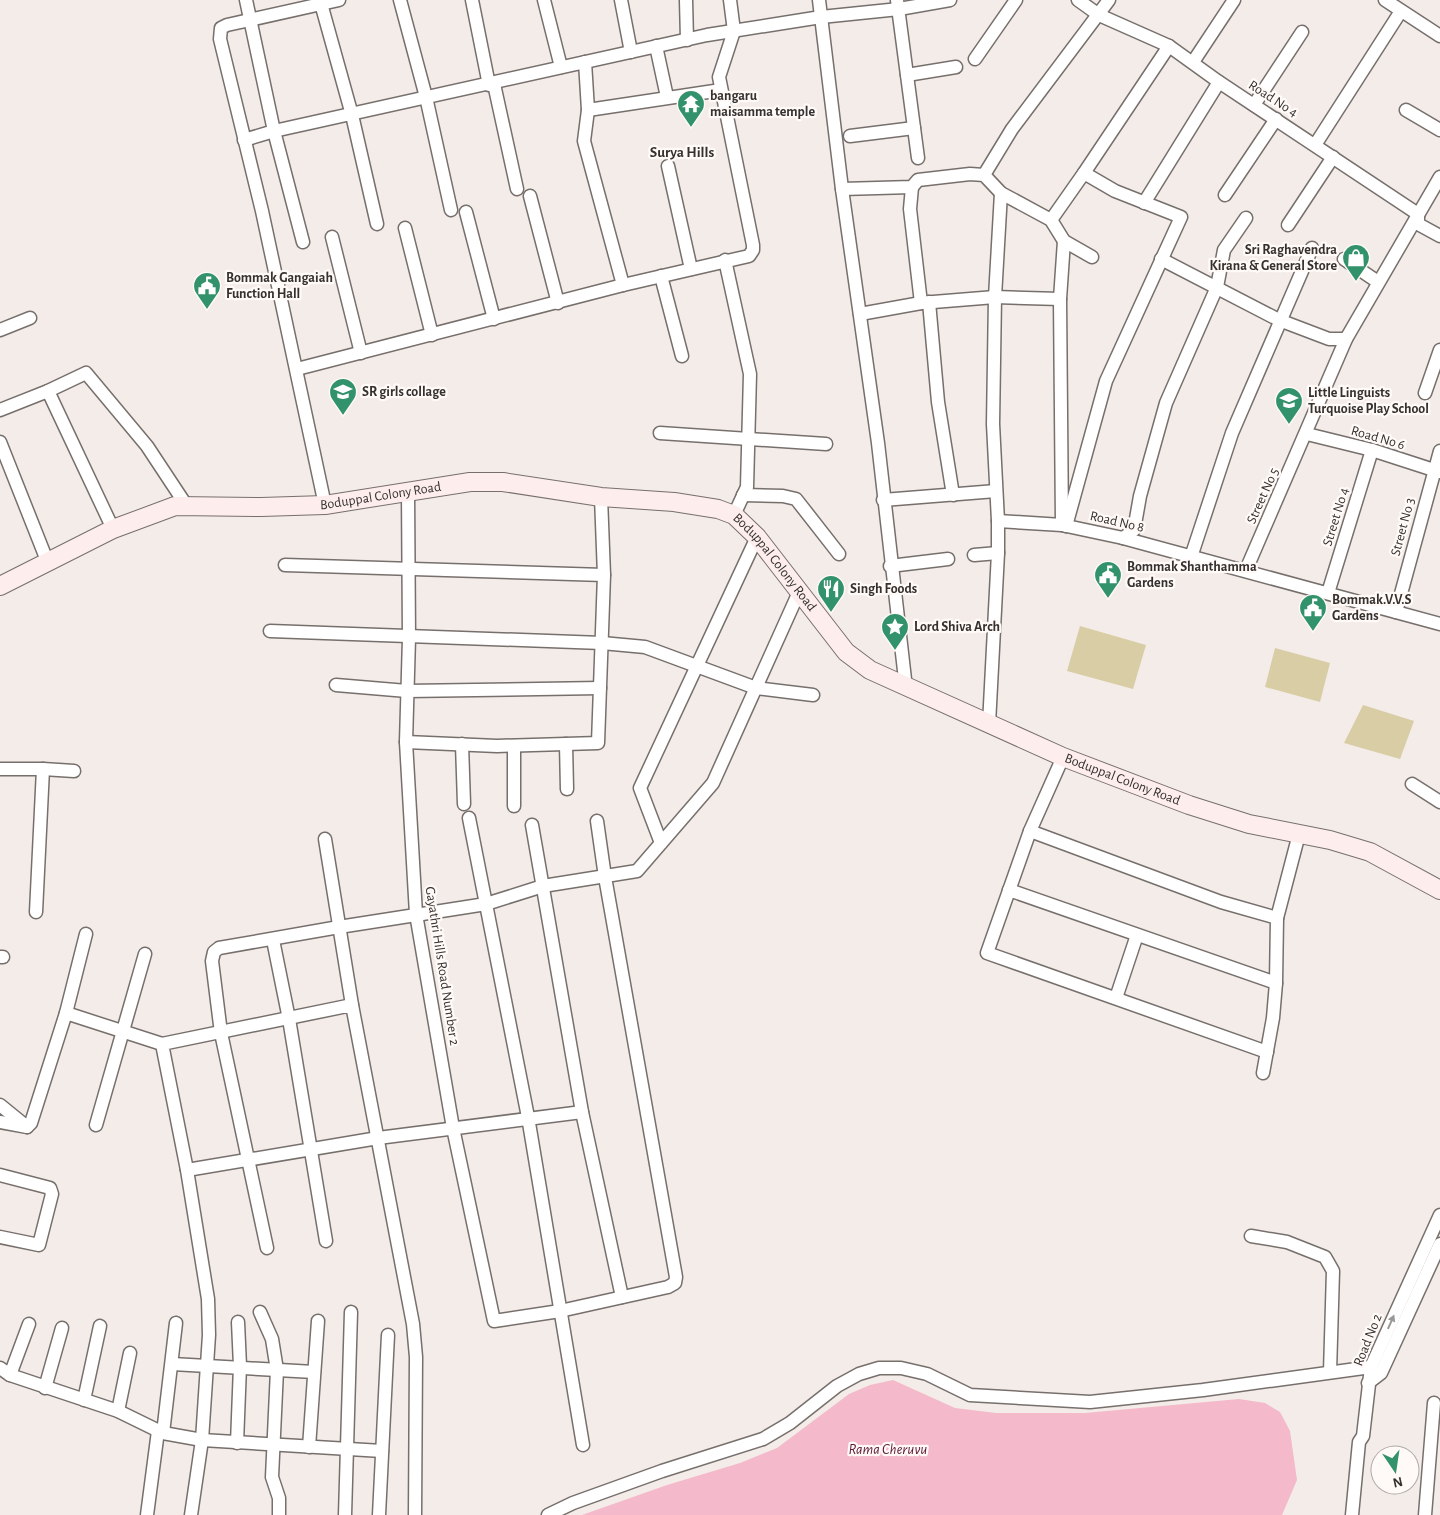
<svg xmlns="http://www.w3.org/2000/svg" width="1440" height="1515" viewBox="0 0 1440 1515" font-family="'Alegreya Sans',sans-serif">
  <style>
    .green { fill: #d9cda6 }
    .water { fill: #f4b9ca }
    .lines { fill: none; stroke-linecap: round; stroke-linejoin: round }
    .street-casing { stroke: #766f6c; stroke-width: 15 }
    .secondary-casing { stroke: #766f6c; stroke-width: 20 }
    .street { stroke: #fff; stroke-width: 12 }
    .secondary { stroke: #fdedec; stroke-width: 18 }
    .oneway { fill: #9a9897 }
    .labels { text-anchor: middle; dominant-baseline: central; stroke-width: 4.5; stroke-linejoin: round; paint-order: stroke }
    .poi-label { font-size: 14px; font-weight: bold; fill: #34312f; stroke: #fffaf8; text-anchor: start }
    .street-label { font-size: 14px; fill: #34312f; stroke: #fffaf8 }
    .neighbourhood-label { font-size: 15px; font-weight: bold; fill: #34312f; stroke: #fffaf8 }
    .water-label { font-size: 15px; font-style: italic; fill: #5c1933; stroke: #fffaf8 }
  </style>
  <rect width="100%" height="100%" fill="#f4ece8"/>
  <g class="green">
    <path d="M1080 626 1146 645 1133 689 1067 671Z"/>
    <path d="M1275 648 1330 663 1320 702 1265 687Z"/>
    <path d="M1363 705 1414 721 1400 759 1344 743Z"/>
  </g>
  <path class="water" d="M893 1380 955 1408 996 1413H1085L1239 1399 1265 1403 1280 1412 1290 1431 1297 1480 1282 1515H582L667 1485 740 1463 777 1448 849 1394 870 1385Z"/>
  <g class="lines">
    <defs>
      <g id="street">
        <path d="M246 0 274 131 303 242"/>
        <path d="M320 0 352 115 377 224"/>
        <path d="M400 0 426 97 451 210"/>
        <path d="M472 0 489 85"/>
        <path d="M544 0 561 67"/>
        <path d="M621 0 631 52"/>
        <path d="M686 0 687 40"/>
        <path d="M819 0 842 189 878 443 906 688"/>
        <path d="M897 0 918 158"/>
        <path d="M1078 0 1099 15 1169 46 1219 82 1418 214V224L1440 236"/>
        <path d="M1385 0 1440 36"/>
        <path d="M656 46 667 97"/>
        <path d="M975 59 1016 0"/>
        <path d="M585 62 588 110 584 141 623 285"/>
        <path d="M1193 62 1234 0"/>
        <path d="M907 75 956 67"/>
        <path d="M494 84 517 189"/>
        <path d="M1254 105 1302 32"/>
        <path d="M588 110 721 90"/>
        <path d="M1406 110 1440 130"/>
        <path d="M850 136 914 128"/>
        <path d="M244 140 274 131 707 35 821 17 899 9 950 0"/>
        <path d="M1315 145 1401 11"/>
        <path d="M668 166 691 269"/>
        <path d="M1084 173 1169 46"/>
        <path d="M984 175 1012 129 1109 0"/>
        <path d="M912 187 910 209 921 303"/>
        <path d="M842 189 912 187 918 180 970 174 984 175 1001 193 1051 220 1064 241 1092 257"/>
        <path d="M1225 195 1276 119"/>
        <path d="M530 196 558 303"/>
        <path d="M1144 203 1219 82"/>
        <path d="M466 212 494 319"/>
        <path d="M1051 220 1084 173 1115 191 1181 217 1106 381 1066 526"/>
        <path d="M1288 225 1333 157"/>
        <path d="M405 228 432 335"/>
        <path d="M332 237 361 353"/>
        <path d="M1064 241 1060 299 1062 525 1123 538 1440 624"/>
        <path d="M1161 259 1279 320 1329 339H1346"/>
        <path d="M1344 259 1378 282"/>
        <path d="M725 260 750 374 747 487 734 515"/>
        <path d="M661 276 682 356"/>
        <path d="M929 302 938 402 953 495"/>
        <path d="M860 314 921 303 995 297 1060 299"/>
        <path d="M0 330 30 318"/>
        <path d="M297 369 623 285 749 256 753 250V245L719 77 734 31 730 0"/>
        <path d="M48 391 86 373 147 446 186 505"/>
        <path d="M1425 393 1440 350"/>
        <path d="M0 410 48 391 113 529"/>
        <path d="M660 433 826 444"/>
        <path d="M1307 434 1372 450 1440 472"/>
        <path d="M0 442 48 563"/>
        <path d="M408 491 409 638 406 742 416 914 453 1128 494 1321 560 1311 668 1287 675 1283 676 1277 605 877 597 821"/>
        <path d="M743 495 783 496 796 499 839 554"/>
        <path d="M883 500 996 491"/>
        <path d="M325 505 262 211 220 39 221 28 227 25 339 0"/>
        <path d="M998 521 1062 525"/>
        <path d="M1123 538 1134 530 1140 496 1166 403 1217 287 1224 250 1246 218"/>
        <path d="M974 555 998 553"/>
        <path d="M1191 557 1232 433 1312 248"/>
        <path d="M285 565 604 575"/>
        <path d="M890 566 948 559"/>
        <path d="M1246 570 1346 339 1440 177"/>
        <path d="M1328 593 1372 450"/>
        <path d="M1396 612 1440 451"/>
        <path d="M270 631 602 643 645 647 756 688 813 695"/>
        <path d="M336 685 407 691 600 688"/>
        <path d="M989 724 998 553V521L993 424 995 297 1001 193"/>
        <path d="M406 742 497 746 598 743 604 575 601 497"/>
        <path d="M462 744 464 804"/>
        <path d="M566 744 567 789"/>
        <path d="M514 746V806"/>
        <path d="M1063 757 1030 831 987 953 1267 1052"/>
        <path d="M0 769H43L36 912"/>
        <path d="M43 769 74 771"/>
        <path d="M1412 784 1440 802"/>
        <path d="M469 818 528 1117 583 1445"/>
        <path d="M532 825 582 1112 622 1297"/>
        <path d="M325 839 352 1005"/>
        <path d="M661 843 640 788 757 537"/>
        <path d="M1009 890 1276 983 1277 918 1221 902 1030 831"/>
        <path d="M1277 918 1299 834"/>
        <path d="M273 940 289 1019 326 1241"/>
        <path d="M0 957H3"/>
        <path d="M1116 998 1137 935"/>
        <path d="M66 1013 162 1044"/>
        <path d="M1263 1073 1273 1018 1276 983"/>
        <path d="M0 1105 27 1127"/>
        <path d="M0 1122 27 1127 31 1123 66 1013 86 934"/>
        <path d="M96 1125 145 954"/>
        <path d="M187 1170 378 1138 582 1112"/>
        <path d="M0 1175 50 1188 52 1194 39 1245 0 1237"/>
        <path d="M1251 1236 1287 1242 1325 1257 1333 1271 1330 1372"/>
        <path d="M267 1248 221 1033 212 961 214 952 219 948 339 927 486 904 543 886 637 871 713 783 799 592"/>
        <path d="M260 1312 272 1339 277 1370 272 1477 279 1498V1515"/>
        <path d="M172 1364 314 1372"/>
        <path d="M0 1368 10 1375 118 1411 163 1433 202 1440 382 1451"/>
        <path d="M10 1375 29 1324"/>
        <path d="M1368 1383 1381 1373 1440 1244"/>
        <path d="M45 1388 62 1328"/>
        <path d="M84 1400 100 1326"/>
        <path d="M118 1411 130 1353"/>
        <path d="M163 1433 176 1323"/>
        <path d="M237 1443 240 1366 238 1322"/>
        <path d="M309 1447 318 1321"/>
        <path d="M147 1515 158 1431"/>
        <path d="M191 1515 202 1440 209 1335 208 1299 187 1170 162 1044 352 1005 413 1324 416 1357 415 1515"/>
        <path d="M345 1515 351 1312"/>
        <path d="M379 1515 388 1335"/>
        <path d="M548 1515 573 1503 662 1471 763 1439 790 1423 837 1386 859 1374 879 1368H901L927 1374 970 1395 1090 1402 1203 1390 1371 1367"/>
        <path d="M1352 1515 1359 1442 1363 1436 1371 1367 1440 1215"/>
        <path d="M1425 1515 1434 1403"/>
      </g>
      <g id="secondary">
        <path id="s1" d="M0 586 113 529 175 506 261 507 325 505 470 482H503L601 497 674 502 718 509 734 515 757 537 846 652 870 670 1063 757 1189 805 1249 824 1330 840 1370 852 1440 890"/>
      </g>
    </defs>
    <use href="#street" class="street-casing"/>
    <use href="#secondary" class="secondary-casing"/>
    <use href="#street" class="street"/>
    <use href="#secondary" class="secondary"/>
  </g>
  <defs><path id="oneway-solid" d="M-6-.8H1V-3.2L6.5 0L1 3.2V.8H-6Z" transform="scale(1.25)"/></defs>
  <use class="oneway" href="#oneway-solid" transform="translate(1391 1322) rotate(-66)"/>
  <defs>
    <symbol id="temple-pin" viewBox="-11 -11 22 30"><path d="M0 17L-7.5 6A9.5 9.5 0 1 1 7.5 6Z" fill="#32926b" stroke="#fffaf8"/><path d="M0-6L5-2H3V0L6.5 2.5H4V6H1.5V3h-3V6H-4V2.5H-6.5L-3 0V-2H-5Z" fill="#fff"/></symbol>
    <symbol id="shop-pin" viewBox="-11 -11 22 30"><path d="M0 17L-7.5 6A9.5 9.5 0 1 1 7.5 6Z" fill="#32926b" stroke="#fffaf8"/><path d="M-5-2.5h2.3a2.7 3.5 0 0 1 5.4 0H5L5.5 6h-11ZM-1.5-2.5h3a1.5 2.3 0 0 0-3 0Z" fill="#fff"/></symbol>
    <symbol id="civic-pin" viewBox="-11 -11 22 30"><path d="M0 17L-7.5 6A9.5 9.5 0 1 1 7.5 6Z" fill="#32926b" stroke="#fffaf8"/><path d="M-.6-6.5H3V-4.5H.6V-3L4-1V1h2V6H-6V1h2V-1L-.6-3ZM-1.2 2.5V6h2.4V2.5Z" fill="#fff"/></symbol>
    <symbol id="university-pin" viewBox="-11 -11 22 30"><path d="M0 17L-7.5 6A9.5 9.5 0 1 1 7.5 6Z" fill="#32926b" stroke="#fffaf8"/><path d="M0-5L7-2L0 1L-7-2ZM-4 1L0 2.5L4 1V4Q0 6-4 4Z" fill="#fff"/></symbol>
    <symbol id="school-pin" viewBox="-11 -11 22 30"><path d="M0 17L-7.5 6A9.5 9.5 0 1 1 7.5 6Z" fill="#32926b" stroke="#fffaf8"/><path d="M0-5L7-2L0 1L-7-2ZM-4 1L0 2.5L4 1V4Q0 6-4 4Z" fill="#fff"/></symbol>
    <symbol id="restaurant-pin" viewBox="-11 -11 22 30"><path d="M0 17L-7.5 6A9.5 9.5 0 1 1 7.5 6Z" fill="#32926b" stroke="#fffaf8"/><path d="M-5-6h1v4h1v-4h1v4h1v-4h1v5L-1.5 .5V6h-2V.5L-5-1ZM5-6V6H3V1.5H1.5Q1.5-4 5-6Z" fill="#fff"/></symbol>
    <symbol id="sight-pin" viewBox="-11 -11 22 30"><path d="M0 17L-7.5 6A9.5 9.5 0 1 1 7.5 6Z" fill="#32926b" stroke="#fffaf8"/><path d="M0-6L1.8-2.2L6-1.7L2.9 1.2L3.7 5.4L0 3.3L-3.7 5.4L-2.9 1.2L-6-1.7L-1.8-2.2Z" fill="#fff"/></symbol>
  </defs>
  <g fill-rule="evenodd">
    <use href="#temple-pin" x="675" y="88" width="32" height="43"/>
    <use href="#shop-pin" x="1340" y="242" width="32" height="43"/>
    <use href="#civic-pin" x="191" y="270" width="32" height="43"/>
    <use href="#university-pin" x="327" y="376" width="32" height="43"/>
    <use href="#school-pin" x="1273" y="385" width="32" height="43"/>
    <use href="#civic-pin" x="1092" y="559" width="32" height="43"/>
    <use href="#restaurant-pin" x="815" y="573" width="32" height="43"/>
    <use href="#civic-pin" x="1297" y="592" width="32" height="43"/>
    <use href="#sight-pin" x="879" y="611" width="32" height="43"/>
  </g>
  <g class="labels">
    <g class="poi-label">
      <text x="710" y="96">bangaru<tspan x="710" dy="16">maisamma temple</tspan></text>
      <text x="1337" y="250" text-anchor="end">Sri Raghavendra<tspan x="1337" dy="16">Kirana &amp; General Store</tspan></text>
      <text x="226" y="278">Bommak Gangaiah<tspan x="226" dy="16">Function Hall</tspan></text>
      <text x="362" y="392">SR girls collage</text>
      <text x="1308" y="393">Little Linguists<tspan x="1308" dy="16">Turquoise Play School</tspan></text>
      <text x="1127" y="567">Bommak Shanthamma<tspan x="1127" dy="16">Gardens</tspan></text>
      <text x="850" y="589">Singh Foods</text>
      <text x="1332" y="600">Bommak.V.V.S<tspan x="1332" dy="16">Gardens</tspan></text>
      <text x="914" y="627">Lord Shiva Arch</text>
    </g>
    <g class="street-label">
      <text transform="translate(1273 99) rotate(33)">Road No 4</text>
      <text transform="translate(1378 438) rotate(16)">Road No 6</text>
      <text stroke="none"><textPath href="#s1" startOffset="399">Boduppal Colony Road</textPath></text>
      <text transform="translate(1263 496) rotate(-66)">Street No 5</text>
      <text transform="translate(1336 517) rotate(-73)">Street No 4</text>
      <text transform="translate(1117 522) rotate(13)">Road No 8</text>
      <text transform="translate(1403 527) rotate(-75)">Street No 3</text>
      <text stroke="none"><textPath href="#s1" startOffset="819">Boduppal Colony Road</textPath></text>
      <text stroke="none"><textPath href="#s1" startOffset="1239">Boduppal Colony Road</textPath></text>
      <text transform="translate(442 966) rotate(81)">Gayathri Hills Road Number 2</text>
      <text transform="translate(1368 1340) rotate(-68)">Road No 2</text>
    </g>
    <g class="neighbourhood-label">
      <text x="682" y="152">Surya Hills</text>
    </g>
    <g class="water-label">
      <text x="888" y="1449">Rama Cheruvu</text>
    </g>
  </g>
  <g transform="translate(1395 1470) rotate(167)"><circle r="24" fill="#fffaf8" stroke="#aeaaa8"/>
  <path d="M0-4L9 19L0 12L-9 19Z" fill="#32926b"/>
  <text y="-8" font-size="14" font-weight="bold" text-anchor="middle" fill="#34312f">N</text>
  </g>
</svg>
